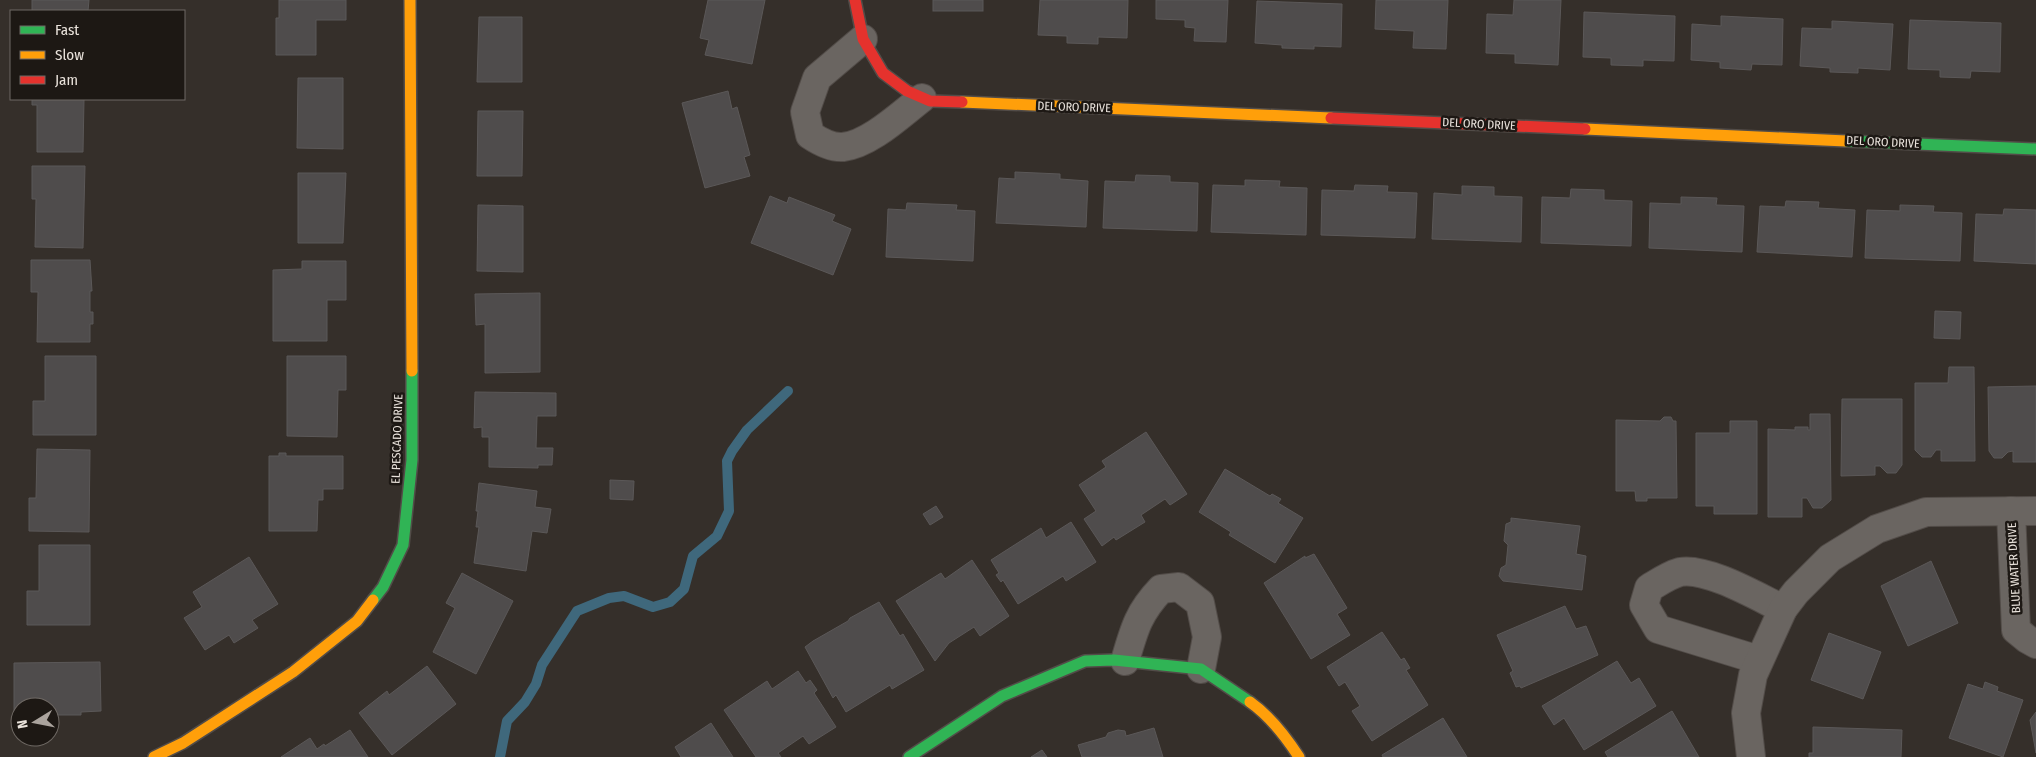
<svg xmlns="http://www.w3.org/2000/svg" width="2036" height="757" viewBox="0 0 2036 757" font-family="'Fira Sans Condensed',sans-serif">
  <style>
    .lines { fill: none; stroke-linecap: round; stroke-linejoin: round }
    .stream { stroke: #3f687c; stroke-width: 10 }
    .building { fill: #4f4c4c; stroke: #5b5858 }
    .street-casing { stroke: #524c48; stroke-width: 30 }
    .fast-casing { stroke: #524c48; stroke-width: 14 }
    .slow-casing { stroke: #524c48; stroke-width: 14 }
    .jam-casing { stroke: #524c48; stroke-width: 14 }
    .street { stroke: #6a6561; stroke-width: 28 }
    .fast { stroke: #30b455; stroke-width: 11 }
    .slow { stroke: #ff9f0a; stroke-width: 11 }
    .jam { stroke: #e5322d; stroke-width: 11 }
    .labels { text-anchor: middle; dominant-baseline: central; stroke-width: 5; stroke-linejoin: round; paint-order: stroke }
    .street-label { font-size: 12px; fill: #e9e2db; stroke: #1d1814 }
  </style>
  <rect width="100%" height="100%" fill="#352f2a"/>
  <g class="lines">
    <path class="stream" d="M500 757 507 721 525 702 536 684 542 665 577 611 609 598 624 596 653 607 670 602 684 589 693 556 717 536 729 511 727 461 732 451 747 430 788 391"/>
  </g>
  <g class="building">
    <path d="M32 0H89L88 11H32Z"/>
    <path d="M279 0H346V20H316V55H276V18H279Z"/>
    <path d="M708 0H765L752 64 705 55 709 40 700 38Z"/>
    <rect x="933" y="0" width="50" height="11"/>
    <path d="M1040 0H1128L1127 38 1098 37V44L1067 43V36L1038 35Z"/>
    <path d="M1156 0H1228L1226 42 1194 41 1195 28 1185 27V20L1156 19Z"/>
    <path d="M1376 0H1448L1446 49 1413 48 1414 31 1375 29Z"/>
    <path d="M1514 0H1561L1558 65 1515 63V54L1486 53 1487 14 1513 15Z"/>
    <path d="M1257 1 1342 4 1341 47 1314 46V49L1282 48V45L1255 43Z"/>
    <path d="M1584 12 1675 16 1674 61 1643 60V66L1611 65V58L1583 57Z"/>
    <path d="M1721 16 1783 19 1782 65 1752 64 1751 70 1720 68V62L1691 60 1692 24 1721 26Z"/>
    <path d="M479 17H522V82H477Z"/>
    <path d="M1910 20 2001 23 2000 72 1971 71 1970 78 1940 77V70L1908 69Z"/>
    <path d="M1832 21 1893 24 1890 70 1858 68V73L1830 72V68L1800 66 1802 28 1832 29Z"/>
    <path d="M298 78H343V149L297 148Z"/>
    <path d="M728 91 732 109 737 107 750 155 744 157 750 176 705 188 682 103Z"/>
    <path d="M32 99H84L83 152H37V105H32Z"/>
    <path d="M478 111H523L522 176H477Z"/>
    <path d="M32 166H85L83 248 35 247 36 199H32Z"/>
    <path d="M1015 172 1060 174V179L1088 181 1086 227 996 223 999 178 1015 179Z"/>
    <path d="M298 173H346L343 243H298Z"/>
    <path d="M1136 175 1170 176V182L1198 183 1197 231 1103 228 1105 181 1135 182Z"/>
    <path d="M1245 180 1280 181 1279 187 1307 188 1306 235 1211 232 1213 185 1245 186Z"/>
    <path d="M1355 185 1388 186 1387 192 1417 193 1415 238 1321 235 1322 190 1354 191Z"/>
    <path d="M1462 186 1494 187V196L1522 197 1521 242 1432 239 1434 193 1462 195Z"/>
    <path d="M1571 189 1604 190V200L1632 201 1631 246 1541 243 1542 197 1570 198Z"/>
    <path d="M770 196 787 203 789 197 835 215 832 221 851 229 833 275 751 243Z"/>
    <path d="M1681 197 1717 198 1716 205 1744 206 1742 252 1649 248 1650 203 1681 204Z"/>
    <path d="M1786 201 1819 202 1818 208 1855 210 1852 257 1757 252 1760 206 1785 207Z"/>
    <path d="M907 203 957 205 956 210 975 211 973 261 886 257 888 209 906 210Z"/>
    <path d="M478 205 523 206V272L477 271Z"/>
    <path d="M1900 205 1934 206 1933 212 1962 213 1960 261 1865 258 1867 210 1900 211Z"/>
    <path d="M2004 209 2036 210V264L1974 261 1976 214 2003 215Z"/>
    <path d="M31 260H90L92 291H90V312H93V324H90V342H37L38 292H31Z"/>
    <path d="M302 261H346V300H327V341H273V270L302 269Z"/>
    <path d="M540 293V372L485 373V324L476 325 475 294Z"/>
    <path d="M1935 311 1961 312 1960 339 1934 338Z"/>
    <path d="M45 356H96V435H33V401H45Z"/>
    <path d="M287 356H346V390H338L337 437 287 436Z"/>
    <path d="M1949 367H1974L1975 461H1941V450H1936L1931 457H1922L1915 450V383H1948Z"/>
    <path d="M2036 386V462H2013V451L2008 452 2002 458H1994L1989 451 1988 387Z"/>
    <path d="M475 392 556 393V416H537L536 448H553L552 465H538V468L489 467V437H482V427L474 428Z"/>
    <path d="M1842 399H1902V465L1896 473H1887L1880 466H1875V475L1841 476Z"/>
    <path d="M1810 414H1830L1831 500 1822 508H1813L1807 498H1802V517H1768V429L1795 430V427H1808V430H1810Z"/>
    <path d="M1664 417H1671L1673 421H1676L1677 498H1647V501H1636L1635 491H1616V420L1660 421Z"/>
    <path d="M1730 421H1757V514H1714V506H1696V433H1730Z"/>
    <path d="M1146 432 1187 494 1170 505 1165 499 1141 515 1145 522 1116 540 1114 537 1102 546 1084 519 1096 511 1079 485 1106 467 1102 461Z"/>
    <path d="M37 449 90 450 89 532 29 531V498H36Z"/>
    <path d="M279 453H286V456H343V489H323V500H318L317 531H269V456H279Z"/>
    <path d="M1225 469 1270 496 1272 494 1281 499 1278 503 1303 518 1275 563 1229 535 1231 532 1199 512Z"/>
    <path d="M610 480 634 481 633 500 610 499Z"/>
    <path d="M479 483 537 491 535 507 551 509 547 533 532 531 526 571 474 563 479 527H476L478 511H476Z"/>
    <path d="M936 506 943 517 930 525 923 514Z"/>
    <path d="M1511 518 1580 526 1576 554 1586 556 1582 590 1503 581 1499 576 1501 568 1506 565 1508 545 1504 541 1506 524 1511 522Z"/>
    <path d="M1071 522 1096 562 1066 581 1063 576 1018 604 1003 580 1001 582 996 575 999 573 991 560 1041 528 1046 538Z"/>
    <path d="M39 545H90V625H27V591H39Z"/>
    <path d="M1314 554 1347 608 1337 614 1350 635 1311 659 1264 583 1305 556V558Z"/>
    <path d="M249 557 278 604 252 620 258 628 234 643 229 635 205 650 184 618 202 607 193 592Z"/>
    <path d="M972 560 1009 616 980 636 974 627 949 643 935 661 896 601 941 573 945 579Z"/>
    <path d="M1931 561 1958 623 1908 646 1881 586Z"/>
    <path d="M462 573 513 601 476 674 433 652 455 608 446 603Z"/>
    <path d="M879 602 900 636 903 634 924 670 892 689 890 685 846 712 836 695 833 698 805 647 813 641 848 621 850 618Z"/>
    <path d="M1565 606 1576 629 1586 626 1598 655 1521 688 1520 686 1516 687 1510 673 1513 671 1497 635Z"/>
    <path d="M1382 632 1401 660 1404 658 1410 668 1406 670 1428 705 1372 741 1352 711 1360 706 1345 682 1339 686 1327 667Z"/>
    <path d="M1829 633 1881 652 1863 699 1811 680Z"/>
    <path d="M1617 661 1631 683 1639 678 1656 706 1584 750 1564 718 1554 725 1542 706Z"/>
    <path d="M100 662 101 711 81 712V715H53V719H50V707H20V719L14 720V663Z"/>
    <path d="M427 666 456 704 392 755 359 713 387 691 389 695Z"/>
    <path d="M798 671 806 683 810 680 817 690 814 693 836 727 809 744 803 736 778 753 781 757H756L724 710 767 681 772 689Z"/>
    <path d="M1985 682 1998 687 1997 691 2023 700 2003 757 1949 738 1968 684 1983 689Z"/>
    <path d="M1672 711 1699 757H1608L1605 752Z"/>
    <path d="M2036 712V753L2030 720Z"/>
    <path d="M1443 718 1467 757H1383L1382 755Z"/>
    <path d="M711 723 733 757H681L675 747Z"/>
    <path d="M1813 727 1902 730 1901 757H1809V753H1813Z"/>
    <path d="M1154 728 1163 757H1082L1078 745 1106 737 1108 733 1118 730 1125 731 1126 736Z"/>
    <path d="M350 730 368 757H281L310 738 317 749 324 744 325 746Z"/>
    <path d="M1042 750 1047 757H1031Z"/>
  </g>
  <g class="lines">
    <defs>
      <g id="street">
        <path d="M863 39 817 78 805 112 810 135C819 141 831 148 843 147 870 144 901 114 922 98"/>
        <path d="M2011 511 2016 630 2027 639 2036 644"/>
        <path d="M1759 660 1658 629 1644 605 1649 588C1659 582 1669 575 1680 572 1707 567 1758 597 1783 609"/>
        <path d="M1125 661C1134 630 1138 613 1161 589L1179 587 1200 603 1207 637 1201 669"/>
        <path d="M1751 757 1746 713 1753 675 1783 609 1796 592 1830 558 1877 529 1926 512 2036 511"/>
      </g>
      <g id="fast">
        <path d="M1846 141 2036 149"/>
        <path d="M373 600 383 587 403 545 412 460V371"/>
        <path d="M909 757 1002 696 1085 661 1114 660 1201 669 1250 702"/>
      </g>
      <g id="slow">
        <path d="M410 0 412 371"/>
        <path d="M962 102 1331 118"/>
        <path d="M1585 129 1846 141"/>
        <path d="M1250 702C1270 716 1286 737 1299 757"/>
        <path d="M154 757 183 743 293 672 357 621 373 600"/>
      </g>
      <g id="jam">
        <path d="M855 0 863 39 883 73 907 91 930 101 962 102"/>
        <path d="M1331 118 1585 129"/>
      </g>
    </defs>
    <use href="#street" class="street-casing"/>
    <use href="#fast" class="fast-casing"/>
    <use href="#slow" class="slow-casing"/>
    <use href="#jam" class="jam-casing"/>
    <use href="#street" class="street"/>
    <use href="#fast" class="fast"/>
    <use href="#slow" class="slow"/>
    <use href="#jam" class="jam"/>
  </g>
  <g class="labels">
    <g class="street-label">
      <text transform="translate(1074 107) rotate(2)">DEL ORO DRIVE</text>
      <text transform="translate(1479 124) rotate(3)">DEL ORO DRIVE</text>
      <text transform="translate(1883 142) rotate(3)">DEL ORO DRIVE</text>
      <text transform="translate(397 439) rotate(-88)">EL PESCADO DRIVE</text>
      <text transform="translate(2014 568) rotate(-93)">BLUE WATER DRIVE</text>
    </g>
  </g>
  <rect x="10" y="10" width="175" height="90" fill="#1d1814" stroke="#6f6964"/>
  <rect x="20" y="26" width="25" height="8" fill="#30b455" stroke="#6f6964"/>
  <text x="55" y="35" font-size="15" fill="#e9e2db">Fast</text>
  <rect x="20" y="51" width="25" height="8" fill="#ff9f0a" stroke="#6f6964"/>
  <text x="55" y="60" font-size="15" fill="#e9e2db">Slow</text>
  <rect x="20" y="76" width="25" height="8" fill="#e5322d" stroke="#6f6964"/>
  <text x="55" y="85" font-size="15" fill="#e9e2db">Jam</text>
  <g transform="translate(35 722) rotate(260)"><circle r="24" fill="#1d1814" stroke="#6f6964"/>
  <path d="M0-4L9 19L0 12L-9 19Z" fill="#aaa39d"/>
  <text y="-8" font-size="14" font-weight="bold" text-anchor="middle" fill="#e9e2db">N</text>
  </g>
</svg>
